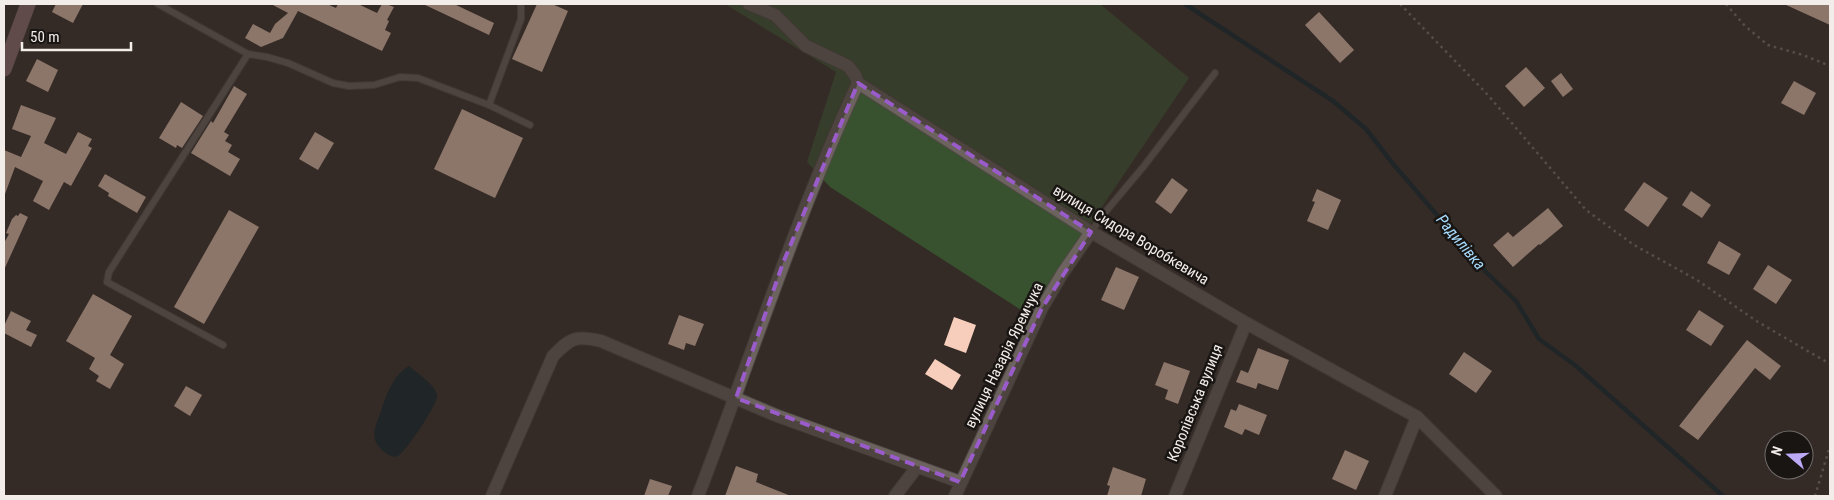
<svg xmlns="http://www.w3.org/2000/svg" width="1834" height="500" viewBox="0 0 1834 500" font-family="'Roboto Condensed',sans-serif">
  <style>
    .green { fill: #38522f }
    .water { fill: #081d28 }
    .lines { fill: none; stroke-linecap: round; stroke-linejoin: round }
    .stream { stroke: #081d28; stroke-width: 4.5 }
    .building { fill: #f7cebb }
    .lane-casing { stroke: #4f4844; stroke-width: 8 }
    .street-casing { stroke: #4f4844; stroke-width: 14 }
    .secondary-casing { stroke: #4f4844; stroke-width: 16 }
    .path { stroke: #7e7672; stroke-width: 2.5; stroke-dasharray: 2.5 4; stroke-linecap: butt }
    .lane { stroke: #6c625e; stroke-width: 6 }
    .street { stroke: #6c625e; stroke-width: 12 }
    .secondary { stroke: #987275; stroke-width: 15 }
    .marked { fill: none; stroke: #995cca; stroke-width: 4; stroke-dasharray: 10 6; stroke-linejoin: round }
    .labels { text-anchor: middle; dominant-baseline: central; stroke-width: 5; stroke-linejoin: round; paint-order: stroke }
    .street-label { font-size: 15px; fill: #f3edea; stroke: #181513 }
    .water-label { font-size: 16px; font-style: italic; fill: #a6dafb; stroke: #181513 }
  </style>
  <rect width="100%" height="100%" fill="#342b27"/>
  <path class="green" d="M725 4H1100L1189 78 1029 315 830 187 807 162 836 72Z"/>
  <path class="water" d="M409 366C416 372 437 386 437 396 438 404 405 453 398 456 394 458 390 456 387 454 368 440 374 430 381 411 386 395 394 374 409 366Z"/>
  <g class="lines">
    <path class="stream" d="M1185 4 1333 101 1366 129 1394 165 1486 272 1516 301 1539 339 1576 366 1723 496"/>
  </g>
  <g class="building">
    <path d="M56 4H83L73 23 52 12Z"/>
    <path d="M271 4H327L336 8 338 4H358L377 13 382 4H386L394 7 387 20 389 21 385 30 391 33 382 51 298 11 283 38 261 47 245 38 253 24 270 33 275 24 288 13Z"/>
    <path d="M423 4H454L494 23 489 35Z"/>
    <path d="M537 4H552L568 11 542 72 512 59Z"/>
    <path d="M1784 4H1830V25Z"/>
    <path d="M1319 12 1354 50 1340 63 1305 25Z"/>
    <path d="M37 59 58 70 48 92 26 81Z"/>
    <path d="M1526 67 1545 88 1524 107 1505 86Z"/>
    <path d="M1561 73 1573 89 1563 97 1551 81Z"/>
    <path d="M1794 81 1816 93 1804 115 1781 103Z"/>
    <path d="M234 86 247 94 224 132 229 135 225 141 232 145 228 152 240 159 230 176 191 153 211 121 213 123Z"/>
    <path d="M181 102 203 116 182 148 177 145 176 148 159 138Z"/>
    <path d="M21 105 56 118 44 143 66 154 78 132 92 139 88 146 92 148 71 186 64 182 49 210 33 201 43 181 15 167 5 194H4V150L21 157 31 136 12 129Z"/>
    <path d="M462 109 523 138 495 198 434 169Z"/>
    <path d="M315 132 334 143 318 170 299 159Z"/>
    <path d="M105 174 146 197 137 213 108 196 109 193 98 186Z"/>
    <path d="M1172 178 1188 190 1171 214 1155 202Z"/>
    <path d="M1644 182 1668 198 1648 227 1624 210Z"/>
    <path d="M1317 189 1341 200 1328 230 1307 221 1315 202 1312 201Z"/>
    <path d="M1691 191 1711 205 1702 218 1682 205Z"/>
    <path d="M1548 208 1563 226 1540 245 1539 244 1513 267 1493 245 1508 232 1513 237Z"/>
    <path d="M229 210 259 227 204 324 174 307Z"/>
    <path d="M20 213 28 217 4 270V243L9 234 6 233 12 219 16 215 18 216Z"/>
    <path d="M1719 241 1741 254 1729 275 1707 263Z"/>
    <path d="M1768 265 1792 280 1776 304 1753 289Z"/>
    <path d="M1116 267 1139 277 1124 310 1101 300Z"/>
    <path d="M93 294 132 316 110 355 124 364 110 389 96 381 99 376 89 369 95 358 66 341Z"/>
    <path d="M1699 310 1724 326 1711 346 1686 330Z"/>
    <path d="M11 311 31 321 26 330 37 335 31 347 4 333V326Z"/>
    <path d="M679 315 704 324 695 346 686 343 684 350 668 344Z"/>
    <path d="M954 317 976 325 966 353 944 345Z"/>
    <path d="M1747 340 1781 366 1770 380 1755 368 1698 440 1679 426Z"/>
    <path d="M1258 348 1289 360 1278 390 1258 383 1256 389 1236 382 1241 370 1248 373Z"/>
    <path d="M1464 352 1492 371 1476 393 1449 374Z"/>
    <path d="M935 359 961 375 952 390 925 374Z"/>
    <path d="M1164 362 1190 371 1178 404 1165 399 1168 390 1155 385Z"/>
    <path d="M186 386 202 395 190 416 174 406Z"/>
    <path d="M1239 404 1267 415 1259 435 1245 429 1242 435 1224 427 1231 409 1236 411Z"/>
    <path d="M1345 450 1369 461 1356 490 1332 479Z"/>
    <path d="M736 466 758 474 756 482 791 496H725Z"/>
    <path d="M1113 467 1146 479 1141 496H1107L1110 486 1107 485Z"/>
    <path d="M650 479 672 486 668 496H644Z"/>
  </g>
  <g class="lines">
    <defs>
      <g id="lane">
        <path d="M158 4 248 54"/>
        <path d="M489 105 521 19V4"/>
        <path d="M1091 232 1102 216 1144 166 1215 73"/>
        <path d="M223 345 107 282 109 272 248 54 267 57 288 63 333 83 349 86 374 85 400 77 418 78 489 105 530 125"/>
      </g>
      <g id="street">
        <path d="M749 4 775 15 806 46 848 66 855 75 858 83 1091 232 1246 323 1417 417 1496 496"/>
        <path d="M492 496 553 356C571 338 575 335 601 341L775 415 960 482"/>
        <path d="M698 496C751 358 796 217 858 83"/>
        <path d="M895 496 917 467"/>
        <path d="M955 496 1042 308 1062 274 1091 232"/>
        <path d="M1175 496 1246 323"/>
        <path d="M1385 496 1417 417"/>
      </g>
      <path id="secondary" d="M4 69 28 4"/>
    </defs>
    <use href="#lane" class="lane-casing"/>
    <use href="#street" class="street-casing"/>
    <use href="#secondary" class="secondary-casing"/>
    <g class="path">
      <path d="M1400 4 1487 94 1586 210 1634 245 1697 280 1758 322 1830 364"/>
      <path d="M1726 4 1745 26 1768 45 1803 55 1830 66"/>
      <path d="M1815 496 1830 446"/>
    </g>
    <use href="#lane" class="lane"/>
    <use href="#street" class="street"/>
    <use href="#secondary" class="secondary"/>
  </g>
  <path d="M0 0H1834V500H0ZM858 83 1091 232 1042 308 960 482 736 398 783 263Z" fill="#342b27" fill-opacity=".55" fill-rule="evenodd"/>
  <path class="marked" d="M858 83 1091 232 1042 308 960 482 736 398 783 263Z"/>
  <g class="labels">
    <g class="street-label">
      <text transform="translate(1131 235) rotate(31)">вулиця Сидора Воробкевича</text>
      <text transform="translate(1004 355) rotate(-64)">вулиця Назарія Яремчука</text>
      <text transform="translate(1195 403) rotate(-68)">Королівська вулиця</text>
    </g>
    <g class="water-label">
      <text transform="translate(1461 242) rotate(50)">Радилівка</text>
    </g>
  </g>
  <rect width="1834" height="500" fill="none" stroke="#f3edea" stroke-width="10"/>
  <g transform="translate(1789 455) rotate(289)"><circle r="24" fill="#181513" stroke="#706b69"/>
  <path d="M0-4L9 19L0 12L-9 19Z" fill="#bcaaf6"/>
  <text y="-8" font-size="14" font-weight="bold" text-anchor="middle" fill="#f3edea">N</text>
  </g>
  <path d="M22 42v8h109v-8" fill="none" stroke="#f3edea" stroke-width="2.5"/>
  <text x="30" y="42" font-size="15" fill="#f3edea" stroke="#181513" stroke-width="4" paint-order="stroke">50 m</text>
</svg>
